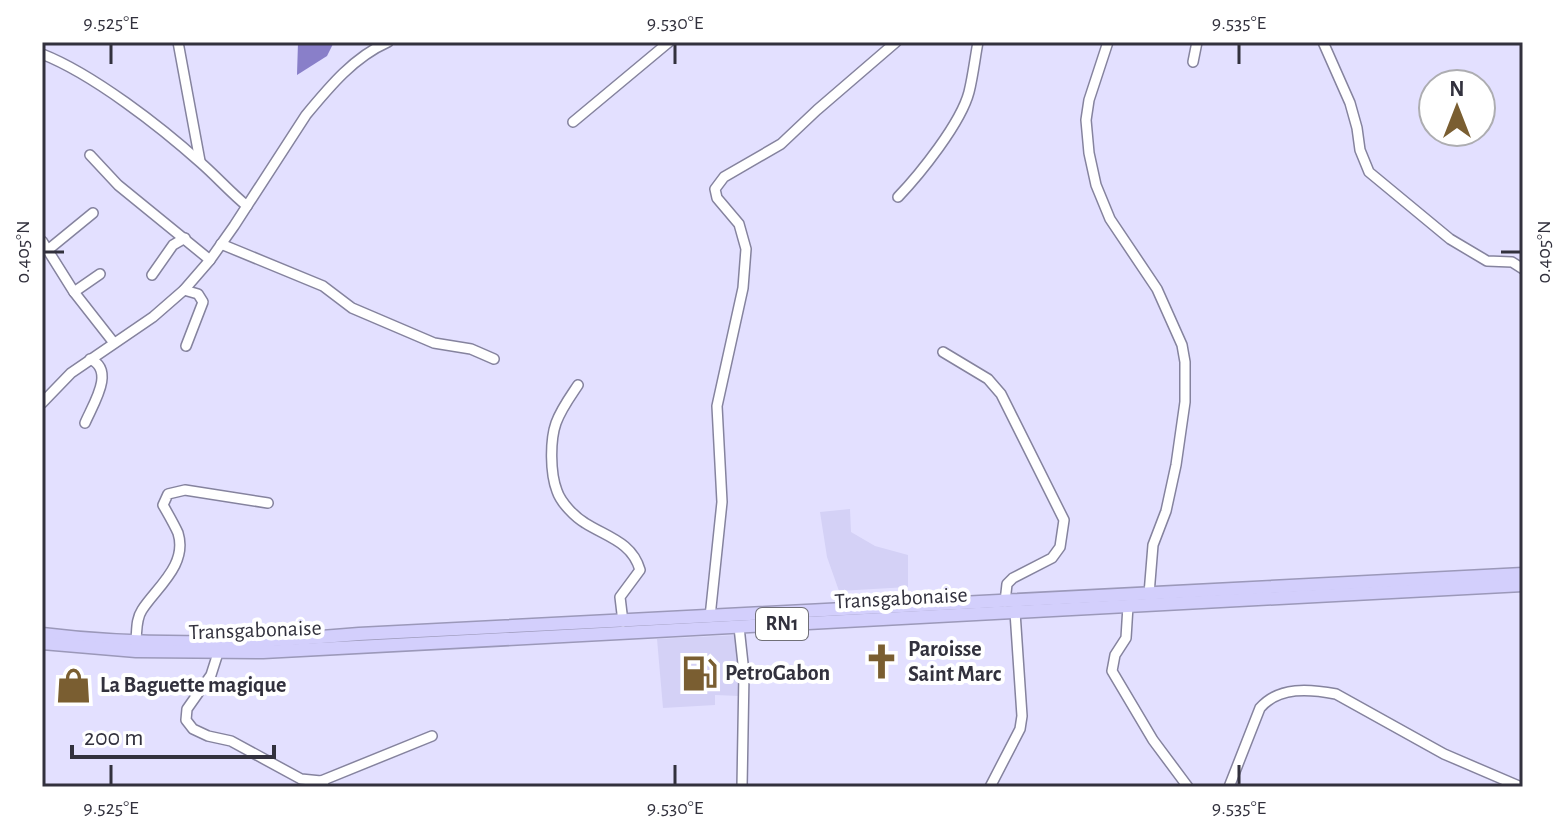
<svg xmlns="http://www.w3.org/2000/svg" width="1565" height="829" viewBox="0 0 1565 829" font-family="'Alegreya Sans',sans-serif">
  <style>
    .built { fill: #d4d1f6 }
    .water { fill: #897fc9 }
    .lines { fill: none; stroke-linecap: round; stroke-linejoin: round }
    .minor-casing { stroke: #85839e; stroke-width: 12 }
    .highway-casing { stroke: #9b98b9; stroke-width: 15 }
    .minor { stroke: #fff; stroke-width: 9 }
    .highway { stroke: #d3cffc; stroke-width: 12 }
    .ticks { fill: none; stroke: #32313d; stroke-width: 3 }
    .labels { text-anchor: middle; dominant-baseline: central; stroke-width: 8; stroke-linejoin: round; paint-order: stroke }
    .shield { fill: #fff; stroke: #706f77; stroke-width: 2 }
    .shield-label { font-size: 20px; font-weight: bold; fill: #32313d }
    .street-label { font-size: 22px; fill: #32313d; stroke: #fff }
    .poi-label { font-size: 22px; font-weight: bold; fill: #32313d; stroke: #fff; text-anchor: start }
    .neatline { fill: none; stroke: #32313d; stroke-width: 3 }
    .ticks-label { font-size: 20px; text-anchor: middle; fill: #32313d }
  </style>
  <rect width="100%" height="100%" fill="#e3e0ff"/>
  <g class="built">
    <path d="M850 509 851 532 875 546 908 555V587L839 591 827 557 820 512Z"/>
    <path d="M736 635 739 658V696L715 695V705L663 708 657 639Z"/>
  </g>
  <path class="water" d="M298 42H334L327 56 297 75Z"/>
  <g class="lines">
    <defs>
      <g id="minor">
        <path d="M178 42 200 161"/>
        <path d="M1108 42 1089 100 1086 120 1089 153 1096 185 1110 219 1157 289 1182 345 1185 362V402L1176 465 1166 511 1153 545 1149 594"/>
        <path d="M1323 42 1350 103 1357 128 1360 150 1369 172 1450 239 1487 261 1512 262 1523 269"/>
        <path d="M42 54C93 74 161 127 201 163 217 177 231 193 247 206"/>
        <path d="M1193 62 1197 42"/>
        <path d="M573 122 669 42"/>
        <path d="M90 155 118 185 210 260"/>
        <path d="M898 197C920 174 961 123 969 92 973 76 975 58 978 42"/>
        <path d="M42 241 74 292 114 343"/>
        <path d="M221 244 323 286 352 308 434 343 471 349 494 359"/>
        <path d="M49 249 93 213"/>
        <path d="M152 275 173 245 185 238"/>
        <path d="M184 290 198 294 203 302 186 346"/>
        <path d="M74 292 100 274"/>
        <path d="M943 352 988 379 1001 394 1064 520 1060 547 1052 558 1013 578 1007 584 1005 602"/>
        <path d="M578 385C570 397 561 409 556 423 550 440 550 473 557 491 561 503 575 517 585 523 607 537 632 542 640 570L620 597 623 622"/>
        <path d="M42 403 71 373 153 317 184 290 210 260 234 226 306 115C330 86 354 57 388 42"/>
        <path d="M85 423C93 404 116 370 90 359"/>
        <path d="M1128 606 1126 638 1115 655 1112 671 1153 740 1188 787"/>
        <path d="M710 617 722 502 717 406 743 288 746 249 739 224 717 198 715 189 724 177 781 144 817 110 896 42"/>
        <path d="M739 627 744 673 742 787"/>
        <path d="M136 640C137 630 136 619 142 610 156 588 188 565 178 533 174 524 168 514 163 505L168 494 185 490 268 503"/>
        <path d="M218 653 211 675 187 709 186 720 193 729 208 736 231 741 301 779 321 781 325 787"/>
        <path d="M321 781 432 736"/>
        <path d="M990 787 1020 729 1022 716 1015 612"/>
        <path d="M1229 787 1260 708C1279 686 1310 689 1336 694L1444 754 1521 787"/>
      </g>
      <g id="highway">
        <path d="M42 634C147 647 254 643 359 634L1523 574"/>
        <path d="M42 643 136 651 263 652 1523 585"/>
      </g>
    </defs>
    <use href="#minor" class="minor-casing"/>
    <use href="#highway" class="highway-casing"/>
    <use href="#minor" class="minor"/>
    <use href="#highway" class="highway"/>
  </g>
  <path class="ticks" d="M111 44V64M675 44V64M1239 44V64M44 252H64M1501 252H1521M111 765V785M675 765V785M1239 765V785"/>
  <defs>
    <symbol id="church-bare" viewBox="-9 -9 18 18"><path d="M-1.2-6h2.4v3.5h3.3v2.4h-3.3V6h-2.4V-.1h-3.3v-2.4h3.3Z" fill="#7a5e31" stroke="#fff" stroke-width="2.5" paint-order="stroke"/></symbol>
    <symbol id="fuel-bare" viewBox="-9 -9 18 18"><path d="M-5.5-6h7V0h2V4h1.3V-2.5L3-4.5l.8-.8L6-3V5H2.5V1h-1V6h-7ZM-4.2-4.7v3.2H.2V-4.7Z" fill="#7a5e31" stroke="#fff" stroke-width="2.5" paint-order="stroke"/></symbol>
    <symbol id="shop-bare" viewBox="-9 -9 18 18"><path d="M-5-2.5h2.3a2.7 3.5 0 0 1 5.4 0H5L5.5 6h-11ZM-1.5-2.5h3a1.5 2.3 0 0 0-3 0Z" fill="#7a5e31" stroke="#fff" stroke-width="2.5" paint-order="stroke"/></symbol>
  </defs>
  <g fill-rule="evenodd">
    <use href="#church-bare" x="856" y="636" width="51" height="51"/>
    <use href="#fuel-bare" x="674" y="648" width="51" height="51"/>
    <use href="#shop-bare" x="48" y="660" width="51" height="51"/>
  </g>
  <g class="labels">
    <rect class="shield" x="756" y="608" width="52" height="32" rx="6"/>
    <g class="shield-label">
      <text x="782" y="624">RN1</text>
    </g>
    <g class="street-label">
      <text transform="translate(901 598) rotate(-3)">Transgabonaise</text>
      <text transform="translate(255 630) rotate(-2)">Transgabonaise</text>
    </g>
    <g class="poi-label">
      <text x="908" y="649">Paroisse<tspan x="908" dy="25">Saint Marc</tspan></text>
      <text x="725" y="673">PetroGabon</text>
      <text x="100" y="685">La Baguette magique</text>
    </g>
  </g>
  <rect width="1565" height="829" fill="none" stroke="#ffffff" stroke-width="88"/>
  <g transform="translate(1457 108)"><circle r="38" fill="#ffffff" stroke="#adadb1" stroke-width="2"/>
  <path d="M0-6L14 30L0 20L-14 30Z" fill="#7a5e31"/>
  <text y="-12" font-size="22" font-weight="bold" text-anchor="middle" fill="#32313d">N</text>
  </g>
  <path d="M72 745v12h202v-12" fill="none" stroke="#32313d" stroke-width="4"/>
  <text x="84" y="745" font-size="24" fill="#32313d" stroke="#ffffff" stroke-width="6" paint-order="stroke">200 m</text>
  <rect x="44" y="44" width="1477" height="741" class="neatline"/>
  <g class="ticks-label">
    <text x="111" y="29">9.525°E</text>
    <text x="675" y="29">9.530°E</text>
    <text x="1239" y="29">9.535°E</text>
    <text transform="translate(22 252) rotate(-90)" y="7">0.405°N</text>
    <text transform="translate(1543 252) rotate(-90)" y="7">0.405°N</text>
    <text x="111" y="814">9.525°E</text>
    <text x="675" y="814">9.530°E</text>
    <text x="1239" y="814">9.535°E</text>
  </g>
</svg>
